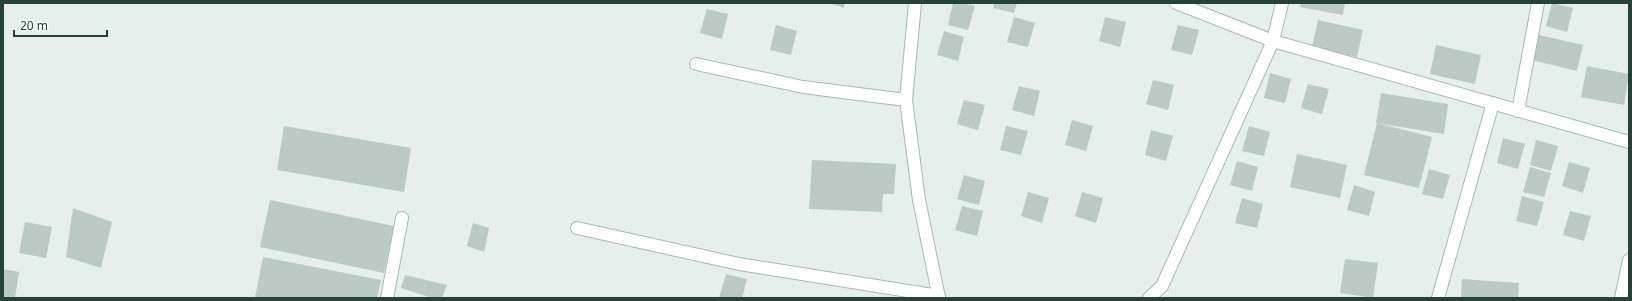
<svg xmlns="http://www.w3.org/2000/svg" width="1632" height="301" viewBox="0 0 1632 301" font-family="'Noto Sans',sans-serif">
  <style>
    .building { fill: #bbcac4 }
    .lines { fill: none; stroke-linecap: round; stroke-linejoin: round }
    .minor-casing { stroke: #a8b8b2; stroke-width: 14 }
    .minor { stroke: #fff; stroke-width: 12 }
  </style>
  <rect width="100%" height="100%" fill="#e6efeb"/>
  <g class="building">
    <path d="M829 3H845L844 8Z"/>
    <path d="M953 3H963L975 6 968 30 948 25Z"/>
    <path d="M994 3H1017L1014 13 993 8Z"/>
    <path d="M1301 3H1345L1343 15 1300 7Z"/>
    <path d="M1552 3 1573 8 1567 32 1546 26Z"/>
    <path d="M707 9 728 14 722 39 700 33Z"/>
    <path d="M1014 17 1035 23 1028 47 1007 42Z"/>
    <path d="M1105 17 1126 22 1120 47 1099 41Z"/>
    <path d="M1318 20 1363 30 1357 57 1312 47Z"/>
    <path d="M776 25 797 31 791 55 770 50Z"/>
    <path d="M1178 25 1199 30 1192 55 1171 50Z"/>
    <path d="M944 31 964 37 958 61 937 55Z"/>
    <path d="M1539 35 1583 45 1577 71 1532 60Z"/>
    <path d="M1436 45 1481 55 1475 84 1430 74Z"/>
    <path d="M1587 66 1629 74 1624 105 1581 97Z"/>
    <path d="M1270 73 1291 79 1285 103 1264 98Z"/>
    <path d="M1153 80 1174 85 1168 110 1146 104Z"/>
    <path d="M1308 84 1329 89 1322 114 1301 108Z"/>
    <path d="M1019 86 1040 91 1034 116 1012 110Z"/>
    <path d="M1381 93 1448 104 1444 134 1376 123Z"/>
    <path d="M964 100 985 105 978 130 957 124Z"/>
    <path d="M1072 120 1093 126 1086 151 1065 145Z"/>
    <path d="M1377 123 1432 137 1419 188 1364 175Z"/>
    <path d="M284 126 411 148 404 192 277 170Z"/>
    <path d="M1006 126 1028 131 1021 155 1000 150Z"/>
    <path d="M1249 126 1270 132 1264 156 1242 151Z"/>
    <path d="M1151 130 1173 136 1166 161 1145 155Z"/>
    <path d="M1503 138 1525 144 1518 169 1497 163Z"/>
    <path d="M1536 140 1558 146 1551 171 1530 165Z"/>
    <path d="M1297 154 1347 165 1340 198 1290 187Z"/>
    <path d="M812 160 896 164 894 194H883L882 212 809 209Z"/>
    <path d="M1237 161 1258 167 1252 191 1230 185Z"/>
    <path d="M1569 162 1590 168 1583 193 1562 186Z"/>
    <path d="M1530 167 1551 173 1544 197 1523 192Z"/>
    <path d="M1429 169 1450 175 1443 199 1422 194Z"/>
    <path d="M964 175 985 181 979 205 957 199Z"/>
    <path d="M1354 185 1375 192 1369 216 1347 210Z"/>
    <path d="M1028 192 1049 198 1042 223 1021 216Z"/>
    <path d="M1082 192 1103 198 1096 223 1075 216Z"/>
    <path d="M1522 196 1544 202 1537 226 1516 221Z"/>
    <path d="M1242 198 1263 204 1257 228 1235 223Z"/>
    <path d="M270 200 394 226 384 273 260 247Z"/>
    <path d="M962 206 983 211 977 236 955 230Z"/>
    <path d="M73 208 112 222 101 268 66 257Z"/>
    <path d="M1570 211 1591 216 1584 241 1563 235Z"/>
    <path d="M25 222 52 227 46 258 19 253Z"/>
    <path d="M473 223 489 228 484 252 467 246Z"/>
    <path d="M263 257 381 280 377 298H255Z"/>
    <path d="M1345 259 1378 263 1373 298 1340 293Z"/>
    <path d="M3 269 19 272 15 298H3Z"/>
    <path d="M726 274 747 279 742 298H719Z"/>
    <path d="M405 275 447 285 442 298H432L401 288Z"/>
    <path d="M1462 279 1519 283 1518 298H1461Z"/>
  </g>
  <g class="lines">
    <defs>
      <g id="minor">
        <path d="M915 3 906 100 919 200 939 298"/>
        <path d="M1176 3 1273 41 1629 142"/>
        <path d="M696 64 803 87 906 100"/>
        <path d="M1518 111 1538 3"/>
        <path d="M577 228 739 264 939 296"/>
        <path d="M387 298 402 218"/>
        <path d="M1149 298 1162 286 1273 41 1282 3"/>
        <path d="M1438 298 1493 103"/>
        <path d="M1621 298 1629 260"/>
      </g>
    </defs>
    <use href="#minor" class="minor-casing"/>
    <use href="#minor" class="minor"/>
  </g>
  <rect width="1632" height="301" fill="none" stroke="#24423a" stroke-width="8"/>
  <path d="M14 30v6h93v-6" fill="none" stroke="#24423a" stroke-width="2"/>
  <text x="20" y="30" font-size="12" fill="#24423a" stroke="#f7fbf9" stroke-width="3" paint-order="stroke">20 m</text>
</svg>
